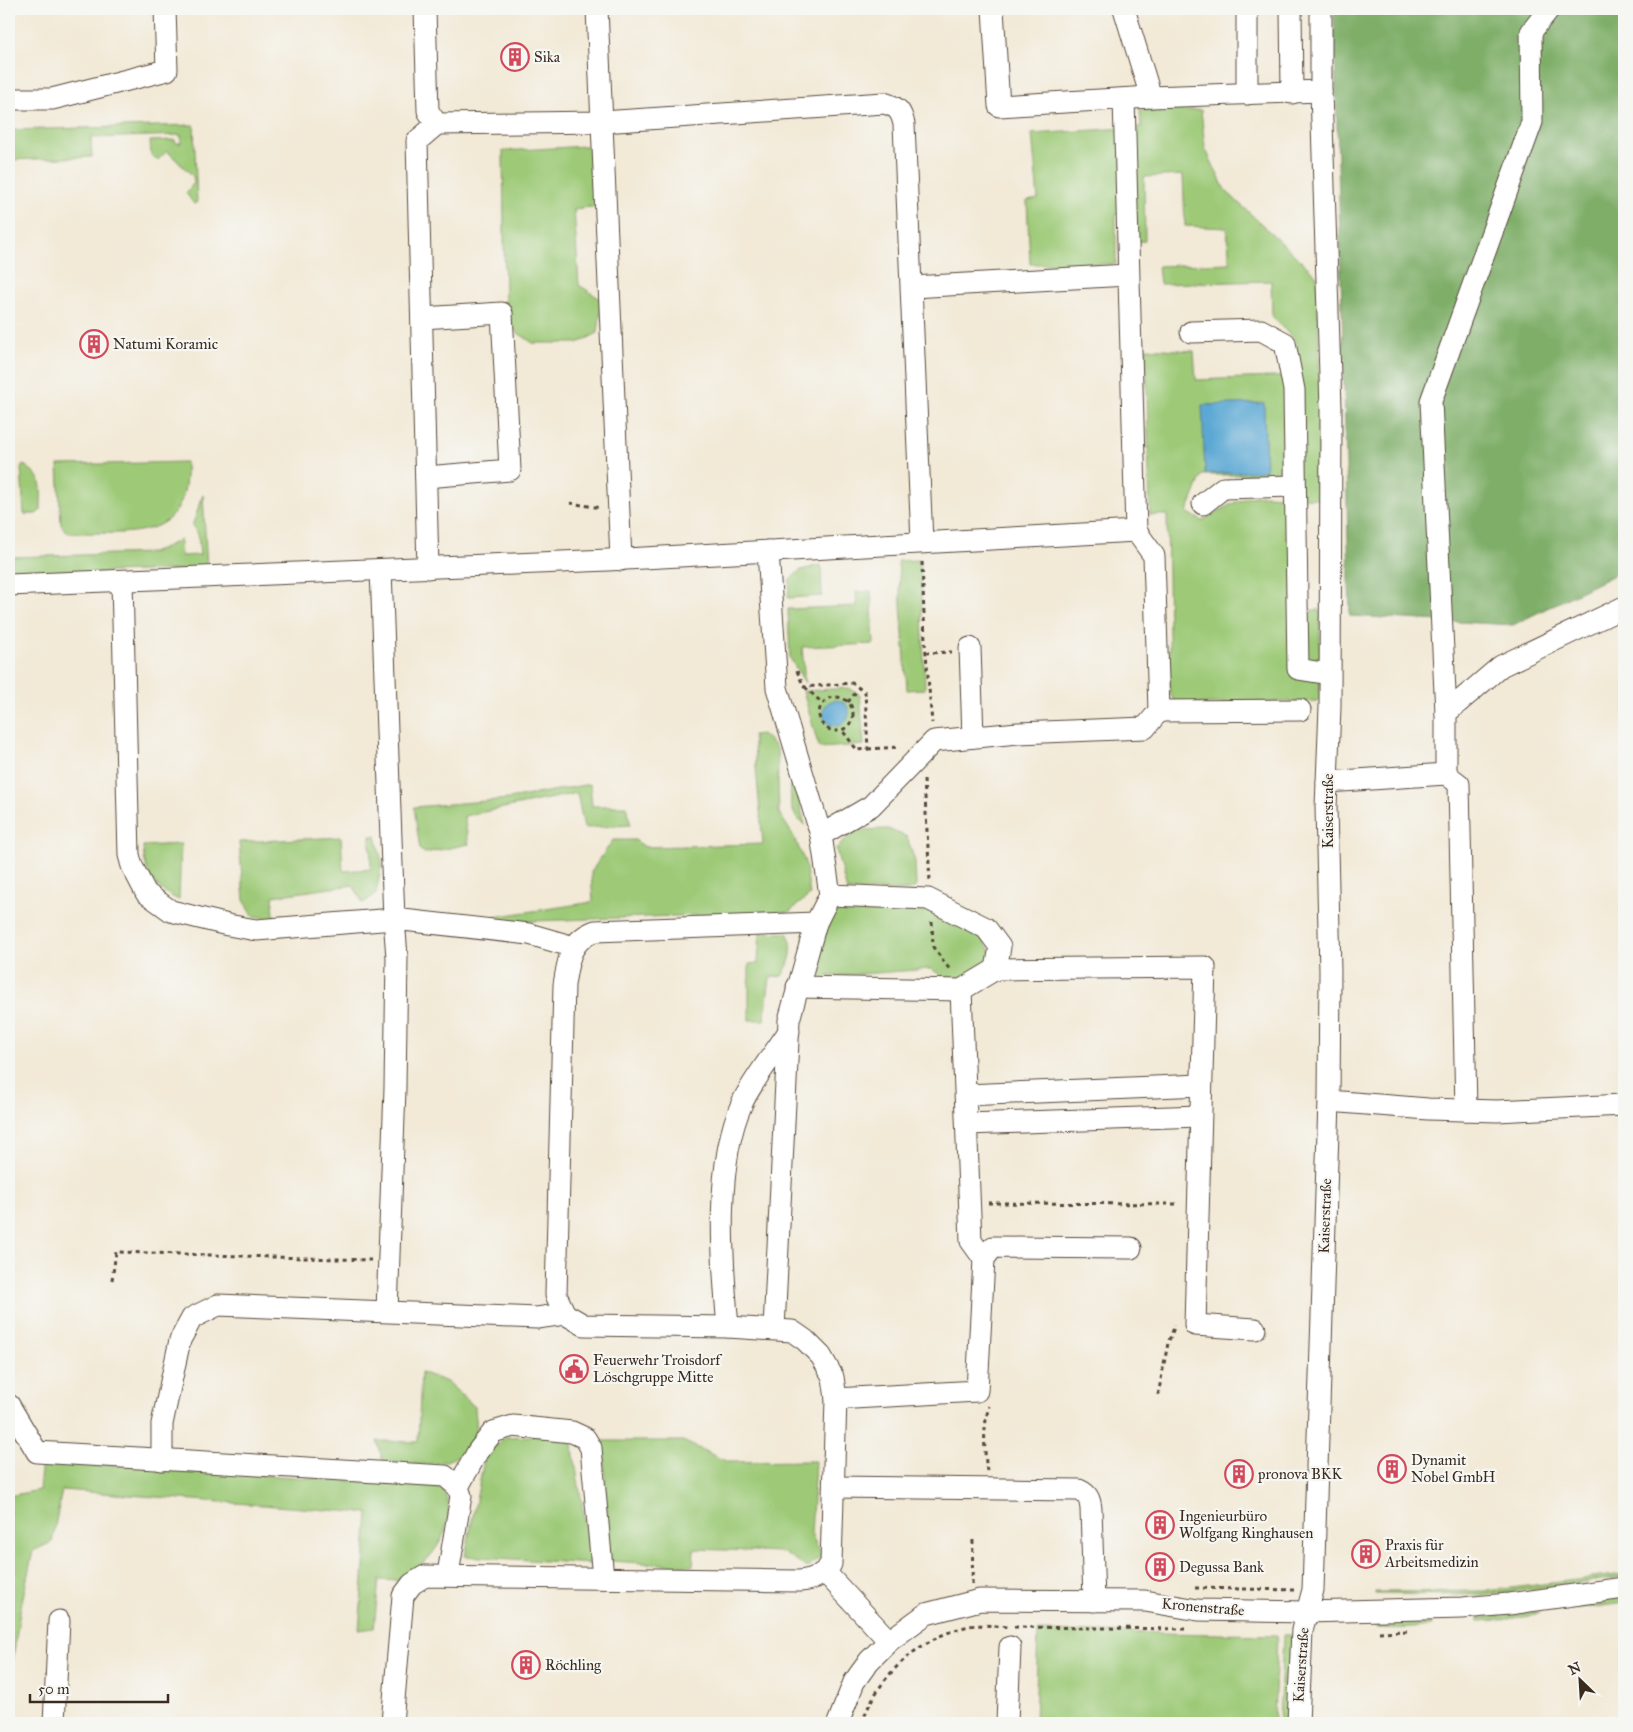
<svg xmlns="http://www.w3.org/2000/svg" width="1633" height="1732" viewBox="0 0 1633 1732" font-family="'IM FELL Great Primer',serif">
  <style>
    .green { fill: #9eca78; stroke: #6c7a4b }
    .forest { fill: #7eae68; stroke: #5c6c43 }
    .water { fill: #5ba8d4; stroke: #4b6979 }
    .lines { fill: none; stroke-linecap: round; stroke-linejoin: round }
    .minor-casing { stroke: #56473a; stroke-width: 23 }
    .path { stroke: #56473a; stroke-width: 3; stroke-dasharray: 4 4; stroke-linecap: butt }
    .minor { stroke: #fff; stroke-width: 21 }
    .labels { text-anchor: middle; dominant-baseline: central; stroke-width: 4.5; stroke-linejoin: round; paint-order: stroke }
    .poi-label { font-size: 15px; fill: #3b2a1e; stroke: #f6f6f2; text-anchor: start }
    .street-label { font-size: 15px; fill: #3b2a1e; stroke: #f6f6f2 }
  </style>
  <rect width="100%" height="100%" fill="#f6f6f2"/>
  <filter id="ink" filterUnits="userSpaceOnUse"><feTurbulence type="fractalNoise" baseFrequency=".02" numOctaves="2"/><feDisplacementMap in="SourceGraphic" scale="10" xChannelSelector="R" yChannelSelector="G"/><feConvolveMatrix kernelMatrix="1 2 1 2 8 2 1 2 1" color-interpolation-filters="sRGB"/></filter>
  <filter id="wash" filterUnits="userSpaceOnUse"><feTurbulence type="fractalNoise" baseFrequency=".0096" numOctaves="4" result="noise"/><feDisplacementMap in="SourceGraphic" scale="20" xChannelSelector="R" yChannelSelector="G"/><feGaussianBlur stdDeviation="1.12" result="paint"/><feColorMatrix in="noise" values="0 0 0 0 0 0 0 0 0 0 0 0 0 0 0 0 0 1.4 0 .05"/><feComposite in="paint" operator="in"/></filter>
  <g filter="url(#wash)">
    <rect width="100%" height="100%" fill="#f2e9d6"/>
    <g class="green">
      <path d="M1140 110H1201L1205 148 1225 190 1317 276 1323 499 1305 498 1287 460 1278 475H1202L1187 512 1202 521C1240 499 1251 489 1296 499L1297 610H1320V701L1176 704 1170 694 1167 515H1150L1146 348 1194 351 1196 380 1297 376 1296 342 1272 316 1271 281 1160 284 1158 266 1230 263 1227 228 1185 226 1183 175 1144 177 1145 241 1134 242 1131 215 1116 214V264H1030L1027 201 1038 199 1032 134 1141 127Z"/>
      <path d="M194 125 197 203 194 204 186 193 194 183 193 176 167 151 158 160 151 155 150 141 175 140 176 143H181V135L91 138 92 157 9 160V130Z"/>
      <path d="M586 146 594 153 599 206 574 209 579 285 602 300 598 333 578 343H533L515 331 505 310 503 151Z"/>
      <path d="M186 462C190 545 128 532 68 533L61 525 58 465Z"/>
      <path d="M24 465C45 478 41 488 41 510L36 514H24L21 467Z"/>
      <path d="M203 495 207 569 9 575V557L152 553 180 540 181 556 200 555 198 534 192 526Z"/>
      <path d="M920 560 925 689 907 690 898 561Z"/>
      <path d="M821 565 822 596 788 598 790 579 801 570Z"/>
      <path d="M871 591 874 644 802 647 805 683 790 658 788 609 857 606 856 592Z"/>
      <path d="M849 688 860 695 864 745 819 748 803 691Z"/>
      <path d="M762 734 777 748 779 813 794 837 805 862 810 895 789 912 505 922 493 917 593 902 591 872 613 840H635L645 847 763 844 753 735Z"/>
      <path d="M792 774 805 825C787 814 790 793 792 774Z"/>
      <path d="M590 784 592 806H626L631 825 584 828 577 793 464 816 469 844 425 853 420 850 414 807 509 799Z"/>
      <path d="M888 829 907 837 915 861 916 887 909 890 847 891 836 849 855 830Z"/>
      <path d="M370 836H376L382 862 376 894 363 903 353 885 273 896 274 919 253 916 244 900 239 842 341 837 343 871 371 869Z"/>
      <path d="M181 844 179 900C154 889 144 873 143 846Z"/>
      <path d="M907 905 940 914 977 932 991 951 988 966 965 978 947 979 931 969 820 977 817 969 832 910Z"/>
      <path d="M760 932 787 933C796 947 790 963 782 976L770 978 764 1020H749V964L758 963Z"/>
      <path d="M421 1372 447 1382 475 1407C475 1414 478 1427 475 1434 461 1472 415 1465 383 1461L377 1441 418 1442Z"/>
      <path d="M554 1435 572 1444 592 1564 465 1556 485 1455 506 1437Z"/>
      <path d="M603 1441H683L728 1462 815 1461 811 1534 822 1556 807 1568 782 1552 694 1549 693 1566 610 1561Z"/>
      <path d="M42 1460 442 1487C458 1517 441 1551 415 1570 410 1573 404 1579 399 1580 393 1581 385 1580 379 1580L374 1628 359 1630 368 1513 62 1490 52 1542 33 1551 20 1611 9 1686V1496L39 1490Z"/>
      <path d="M1624 1574V1577L1488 1595 1375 1594V1592L1488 1591Z"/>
      <path d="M1624 1597V1603L1580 1609 1578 1607 1584 1602Z"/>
      <path d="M1532 1611 1539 1613 1514 1619 1479 1621V1618Z"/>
      <path d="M1374 1622 1432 1623V1625C1414 1629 1396 1629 1377 1628Z"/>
      <path d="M1038 1631 1277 1635 1274 1723H1035Z"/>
      <path d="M1283 1635H1292L1289 1723H1279Z"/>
    </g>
    <path class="forest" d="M1334 9H1624V570L1513 625 1350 616Z"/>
    <g class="water">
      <path d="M1264 403 1266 471 1205 474 1202 405Z"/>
      <circle cx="836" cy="713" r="13"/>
    </g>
  </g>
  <g filter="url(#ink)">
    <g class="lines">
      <defs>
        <g id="minor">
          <path d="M425 9 428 111 437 124 602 122 884 103C898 107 901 111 904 124L922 542"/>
          <path d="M597 9 621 560"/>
          <path d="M993 9 999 106 1151 97 1321 91"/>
          <path d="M1124 9 1151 97"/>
          <path d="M1247 9V94"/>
          <path d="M1291 9 1292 93"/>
          <path d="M9 99H52L167 70 165 9"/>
          <path d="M1124 99 1136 531 1154 556 1159 711 1300 710"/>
          <path d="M912 287 1128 275"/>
          <path d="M422 318 502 313 510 470 426 477"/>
          <path d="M1191 332 1261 330 1285 343 1294 390 1298 669 1329 674"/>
          <path d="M1203 504 1223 488 1295 486"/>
          <path d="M768 551 777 688 821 835 830 895 816 923 789 1020 774 1329"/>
          <path d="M428 568 417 141 437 124"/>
          <path d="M122 582 129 855 132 866 146 893 171 911 228 925 256 930 394 919 381 570"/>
          <path d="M9 585 608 560 1136 531"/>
          <path d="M970 648 973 737"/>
          <path d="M1446 713 1431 401 1532 122 1531 32 1549 9"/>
          <path d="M1446 774 1459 784 1466 1110"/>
          <path d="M1327 782 1446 774V713L1501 666 1624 607"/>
          <path d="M821 835 871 806 934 741 1018 733 1145 728 1159 711"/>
          <path d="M830 895 928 899 986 928 1000 947 996 969 1205 967 1195 1325 1255 1329"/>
          <path d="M797 987 961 990 996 969"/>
          <path d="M961 990 971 1241 984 1259"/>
          <path d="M966 1095 1201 1085"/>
          <path d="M1329 1101 1428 1109 1497 1111 1624 1105"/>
          <path d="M967 1124 1200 1116"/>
          <path d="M387 1311 395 1088 397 957 394 919 529 934 574 947"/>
          <path d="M728 1327C722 1260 714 1163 743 1101 755 1077 774 1054 789 1031"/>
          <path d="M836 1399 977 1391 984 1259 993 1247 1131 1248"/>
          <path d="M9 1405 37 1452 445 1476 458 1487"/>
          <path d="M162 1460V1424L180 1340 192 1318 218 1305 537 1318 565 1314"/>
          <path d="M834 1487 1079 1490C1088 1494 1090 1499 1091 1509L1094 1601"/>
          <path d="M825 1572 889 1641"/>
          <path d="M448 1574 461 1496 458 1487 478 1451 493 1432 513 1426 572 1432 585 1438 591 1448 603 1578"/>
          <path d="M54 1723 59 1621"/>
          <path d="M392 1723 403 1596 412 1584 425 1576 800 1581C812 1580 824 1575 831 1564L836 1399 833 1377 821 1356 805 1340 792 1331 728 1327 584 1325 565 1314 556 1295 564 985C568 961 569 941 595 931L816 923"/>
          <path d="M838 1723 854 1682 869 1661 889 1641 926 1614 980 1600 1145 1601 1198 1610 1306 1612 1462 1608 1509 1604 1624 1588"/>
          <path d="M1007 1723 1010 1647"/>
          <path d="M1298 1723 1302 1630 1313 1590 1329 1101 1330 971 1326 807 1330 707 1331 408 1321 91V9"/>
        </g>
      </defs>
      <use href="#minor" class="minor-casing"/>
      <g class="path">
        <path d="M570 503 601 508"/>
        <path d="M922 562 925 642 932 723"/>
        <path d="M925 653 952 652"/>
        <path d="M797 671 804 687 852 683 865 692 868 749 857 750 842 730"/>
        <path d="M805 687 822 703"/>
        <circle cx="836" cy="714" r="17"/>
        <path d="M848 702 859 688"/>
        <path d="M868 749 900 747"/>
        <path d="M924 780 930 881"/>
        <path d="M932 922 933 947 950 970"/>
        <path d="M988 1203 1180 1204"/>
        <path d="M112 1280 116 1252 371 1260"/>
        <path d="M1158 1395 1168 1343 1175 1325"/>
        <path d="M987 1471C984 1449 983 1427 989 1406"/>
        <path d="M972 1584 973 1539"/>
        <path d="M1195 1588 1294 1590"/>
        <path d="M1014 1627 1185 1629"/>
        <path d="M1379 1632 1410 1631"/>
        <path d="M862 1723C878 1675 919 1638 969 1626 981 1624 995 1626 1007 1627"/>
      </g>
      <use href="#minor" class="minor"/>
    </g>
  </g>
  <defs>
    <symbol id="building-ring" viewBox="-11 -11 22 22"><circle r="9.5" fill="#f6f6f2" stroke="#d1495b" stroke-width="1.5"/><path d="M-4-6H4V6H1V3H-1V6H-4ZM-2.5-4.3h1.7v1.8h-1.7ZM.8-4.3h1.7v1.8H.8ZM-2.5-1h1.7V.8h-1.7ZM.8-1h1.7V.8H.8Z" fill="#d1495b"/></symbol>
    <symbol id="civic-ring" viewBox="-11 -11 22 22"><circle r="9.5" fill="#f6f6f2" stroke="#d1495b" stroke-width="1.5"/><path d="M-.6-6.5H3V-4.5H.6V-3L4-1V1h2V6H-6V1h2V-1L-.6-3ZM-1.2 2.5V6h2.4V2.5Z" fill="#d1495b"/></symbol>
  </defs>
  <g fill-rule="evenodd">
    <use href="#building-ring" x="499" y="41" width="32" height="32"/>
    <use href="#building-ring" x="78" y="328" width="32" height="32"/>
    <use href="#civic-ring" x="558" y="1353" width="32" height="32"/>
    <use href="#building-ring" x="1376" y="1453" width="32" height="32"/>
    <use href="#building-ring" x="1223" y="1458" width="32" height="32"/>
    <use href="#building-ring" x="1144" y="1509" width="32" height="32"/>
    <use href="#building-ring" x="1350" y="1538" width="32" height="32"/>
    <use href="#building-ring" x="1144" y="1551" width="32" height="32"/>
    <use href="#building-ring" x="510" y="1649" width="32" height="32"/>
  </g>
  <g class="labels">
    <g class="poi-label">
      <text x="534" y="57">Sika</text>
      <text x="113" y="344">Natumi Koramic</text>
      <text x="593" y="1360">Feuerwehr Troisdorf<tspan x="593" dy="17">Löschgruppe Mitte</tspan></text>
      <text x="1411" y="1460">Dynamit<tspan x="1411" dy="17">Nobel GmbH</tspan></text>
      <text x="1258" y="1474">pronova BKK</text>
      <text x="1179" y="1516">Ingenieurbüro<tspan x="1179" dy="17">Wolfgang Ringhausen</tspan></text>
      <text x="1385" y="1545">Praxis für<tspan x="1385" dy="17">Arbeitsmedizin</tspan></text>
      <text x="1179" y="1567">Degussa Bank</text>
      <text x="545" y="1665">Röchling</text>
    </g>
    <g class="street-label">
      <text transform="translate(1328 811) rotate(-90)">Kaiserstraße</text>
      <text transform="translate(1325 1216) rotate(-88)">Kaiserstraße</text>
      <text transform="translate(1203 1607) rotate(5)">Kronenstraße</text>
      <text transform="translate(1301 1665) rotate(-86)">Kaiserstraße</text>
    </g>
  </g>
  <rect width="1633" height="1732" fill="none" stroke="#f6f6f2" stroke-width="30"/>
  <g transform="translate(1580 1680) rotate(335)" stroke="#f6f6f2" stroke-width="4" paint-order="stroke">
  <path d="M0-4L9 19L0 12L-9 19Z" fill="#3b2a1e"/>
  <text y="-8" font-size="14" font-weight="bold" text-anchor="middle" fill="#3b2a1e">N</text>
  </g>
  <path d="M30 1694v8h138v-8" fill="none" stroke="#3b2a1e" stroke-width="2.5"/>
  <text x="38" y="1694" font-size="15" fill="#3b2a1e" stroke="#f6f6f2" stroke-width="4" paint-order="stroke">50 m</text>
</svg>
